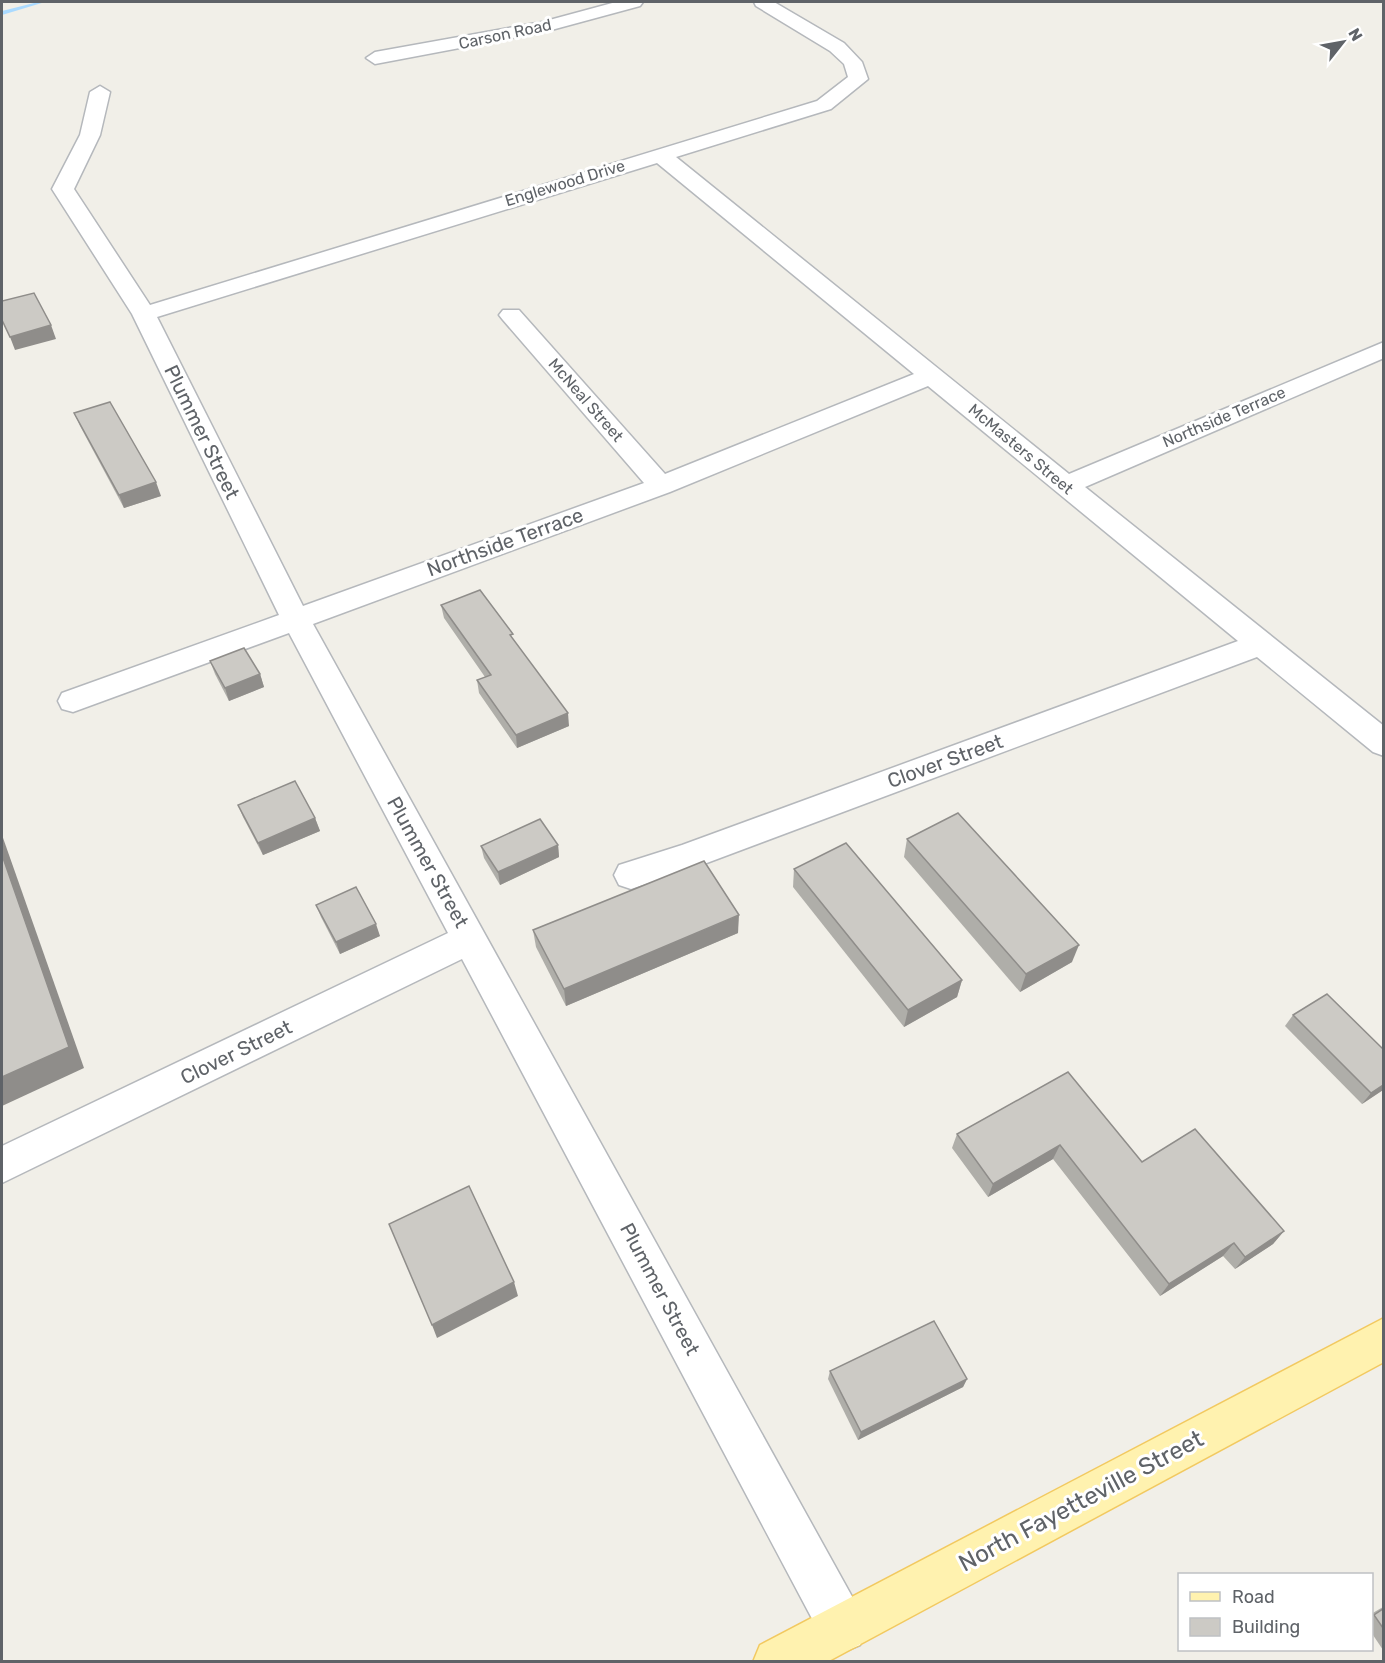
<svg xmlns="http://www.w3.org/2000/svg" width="1385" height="1663" viewBox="0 0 1385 1663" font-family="Rubik,sans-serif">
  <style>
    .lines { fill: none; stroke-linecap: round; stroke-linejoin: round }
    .stream { fill: #aadaff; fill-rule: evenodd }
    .minor-casing { stroke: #b5b8bc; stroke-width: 3 }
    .major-casing { stroke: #f2c960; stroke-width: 3 }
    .minor { fill: #fff; fill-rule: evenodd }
    .major { fill: #fff2af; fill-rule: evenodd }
    .wall { fill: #afaea9 }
    .shaded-wall { fill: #8f8d8a }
    .building { fill: #cccac5; stroke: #8f8d8a; stroke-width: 1.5 }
    .labels { text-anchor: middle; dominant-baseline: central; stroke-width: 6; stroke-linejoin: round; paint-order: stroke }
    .far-street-label { font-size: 16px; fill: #5f6368; stroke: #fff }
    .street-label { font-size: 20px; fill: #5f6368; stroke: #fff }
    .near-street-label { font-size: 24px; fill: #5f6368; stroke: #fff }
  </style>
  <rect width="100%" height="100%" fill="#f1efe8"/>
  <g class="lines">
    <path class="stream" d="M38 2H45L2 15V11Z"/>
    <defs>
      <g id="minor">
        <path d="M616 2H643L640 6 544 32 375 64 366 58 375 52 542 22Z"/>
        <path d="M754 2H774L844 43 862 62 868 79 831 109 676 157 1069 474 1384 342V358L1085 487 1384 726V756L1373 752 1257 657 704 864 631 889 619 885 614 875 619 865 682 845 1238 641 928 386 670 492 313 624 860 1611 867 1628 860 1645 843 1652 826 1645 462 959 2 1183V1146L448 933 289 633 73 712 62 709 58 701 62 693 279 615 132 314 52 189 80 135 90 92 100 86 110 92 100 135 74 189 150 305 817 101 848 77 844 64 830 51 756 6ZM657 163 914 374 665 474 519 310H503L499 315 503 320 644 483 303 606 157 317Z"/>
      </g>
      <path id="major" d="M1384 1318V1362L827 1662H753L760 1645Z"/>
    </defs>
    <use href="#minor" class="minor-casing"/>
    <use href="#major" class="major-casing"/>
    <use href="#minor" class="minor"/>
    <use href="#major" class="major"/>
  </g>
  <g class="wall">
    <path d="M74 413 161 496 124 508 80 426Z"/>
    <path d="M441 605 514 640 569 726 517 748 479 693 477 680 485 677 444 618Z"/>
    <path d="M210 661 260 674 264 687 229 701 215 674Z"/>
    <path d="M238 805 315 818 320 831 263 855 243 817Z"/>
    <path d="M907 839 1072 962 1020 992 904 857Z"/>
    <path d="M558 845 559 857 500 885 484 858 481 846Z"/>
    <path d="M794 869 962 980 957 997 904 1027 793 887Z"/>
    <path d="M316 905 380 936 340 954 321 917Z"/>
    <path d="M533 930 738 933 566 1006 536 947Z"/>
    <path d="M1293 1015 1383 1090 1362 1104 1285 1026Z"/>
    <path d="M1068 1072 1142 1162 1284 1231 1273 1244 1235 1269 1223 1256 1160 1296 1053 1159 988 1197 952 1148 957 1134Z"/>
    <path d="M830 1371 967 1379 963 1387 858 1440 828 1379Z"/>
    <path d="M1383 1607V1650L1371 1632V1614Z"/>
  </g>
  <g class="shaded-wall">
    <path d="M51 325 56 339 15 350 10 337Z"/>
    <path d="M156 482 161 496 124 508 119 495Z"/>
    <path d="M260 674 264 687 229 701 225 688Z"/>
    <path d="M568 713 569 726 517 748 516 735Z"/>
    <path d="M315 818 320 831 263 855 258 843Z"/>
    <path d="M2 835 84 1068 2 1106Z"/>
    <path d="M558 845 559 857 500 885 498 872Z"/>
    <path d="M739 915 738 933 566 1006 564 989Z"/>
    <path d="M376 924 380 936 340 954 336 942Z"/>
    <path d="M1079 945 1072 962 1020 992 1026 974Z"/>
    <path d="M962 980 957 997 904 1027 908 1010Z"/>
    <path d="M1383 1085V1090L1362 1104 1371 1093Z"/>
    <path d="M1060 1145 1053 1159 988 1197 993 1184Z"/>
    <path d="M1284 1231 1273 1244 1235 1269 1245 1257Z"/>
    <path d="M1234 1243 1223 1256 1160 1296 1169 1284Z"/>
    <path d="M514 1282 518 1296 437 1338 432 1325Z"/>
    <path d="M967 1379 963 1387 858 1440 861 1432Z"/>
  </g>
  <g class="building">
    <path d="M34 293 51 325 10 337 2 320V301Z"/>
    <path d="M110 402 156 482 119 495 74 413Z"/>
    <path d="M480 590 513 634 510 635 568 713 516 735 477 680 491 675 441 605Z"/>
    <path d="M244 648 260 674 225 688 210 661Z"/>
    <path d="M295 781 315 818 258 843 238 805Z"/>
    <path d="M958 813 1079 945 1026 974 907 839Z"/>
    <path d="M540 819 558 845 498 872 481 846Z"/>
    <path d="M846 843 962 980 908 1010 794 869Z"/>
    <path d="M2 855 69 1047 2 1077Z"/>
    <path d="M704 861 739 915 564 989 533 930Z"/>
    <path d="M356 887 376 924 336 942 316 905Z"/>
    <path d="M1327 994 1383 1049V1085L1371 1093 1293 1015Z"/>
    <path d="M1068 1072 1142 1162 1195 1129 1284 1231 1245 1257 1234 1243 1169 1284 1060 1145 993 1184 957 1134Z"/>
    <path d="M469 1186 514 1282 432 1325 389 1224Z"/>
    <path d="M934 1321 967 1379 861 1432 830 1371Z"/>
    <path d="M1383 1609V1628L1374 1615Z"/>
  </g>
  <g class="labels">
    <g class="far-street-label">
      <text transform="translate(505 34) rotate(-12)">Carson Road</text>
      <text transform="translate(565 183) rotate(-17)">Englewood Drive</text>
      <text transform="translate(586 400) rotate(49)">McNeal Street</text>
      <text transform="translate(1224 417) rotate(-23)">Northside Terrace</text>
      <text transform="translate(1021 449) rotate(40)">McMasters Street</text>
    </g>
    <g class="street-label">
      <text transform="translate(202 432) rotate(64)">Plummer Street</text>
      <text transform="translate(505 542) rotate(-20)">Northside Terrace</text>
      <text transform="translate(945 761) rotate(-20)">Clover Street</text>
      <text transform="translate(428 862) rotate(61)">Plummer Street</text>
      <text transform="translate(236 1052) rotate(-26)">Clover Street</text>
      <text transform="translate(660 1289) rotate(62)">Plummer Street</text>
    </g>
    <g class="near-street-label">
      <text transform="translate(1081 1501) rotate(-28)">North Fayetteville Street</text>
    </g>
  </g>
  <rect width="1385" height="1663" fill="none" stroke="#5f6368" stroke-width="6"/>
  <rect x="1178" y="1573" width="195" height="78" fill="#ffffff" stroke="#bfc1c3" stroke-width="1.5"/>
  <rect x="1190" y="1592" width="30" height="9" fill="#fff2af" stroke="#bfc1c3" stroke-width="1.5"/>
  <text x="1232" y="1603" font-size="18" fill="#5f6368">Road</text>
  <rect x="1190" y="1618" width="30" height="18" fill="#cccac5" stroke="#bfc1c3" stroke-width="1.5"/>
  <text x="1232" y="1633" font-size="18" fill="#5f6368">Building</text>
  <g transform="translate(1343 42) rotate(59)" stroke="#ffffff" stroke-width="4.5" paint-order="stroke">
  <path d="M0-4.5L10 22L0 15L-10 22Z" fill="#5f6368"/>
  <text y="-9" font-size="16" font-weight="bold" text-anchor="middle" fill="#5f6368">N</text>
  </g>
</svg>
